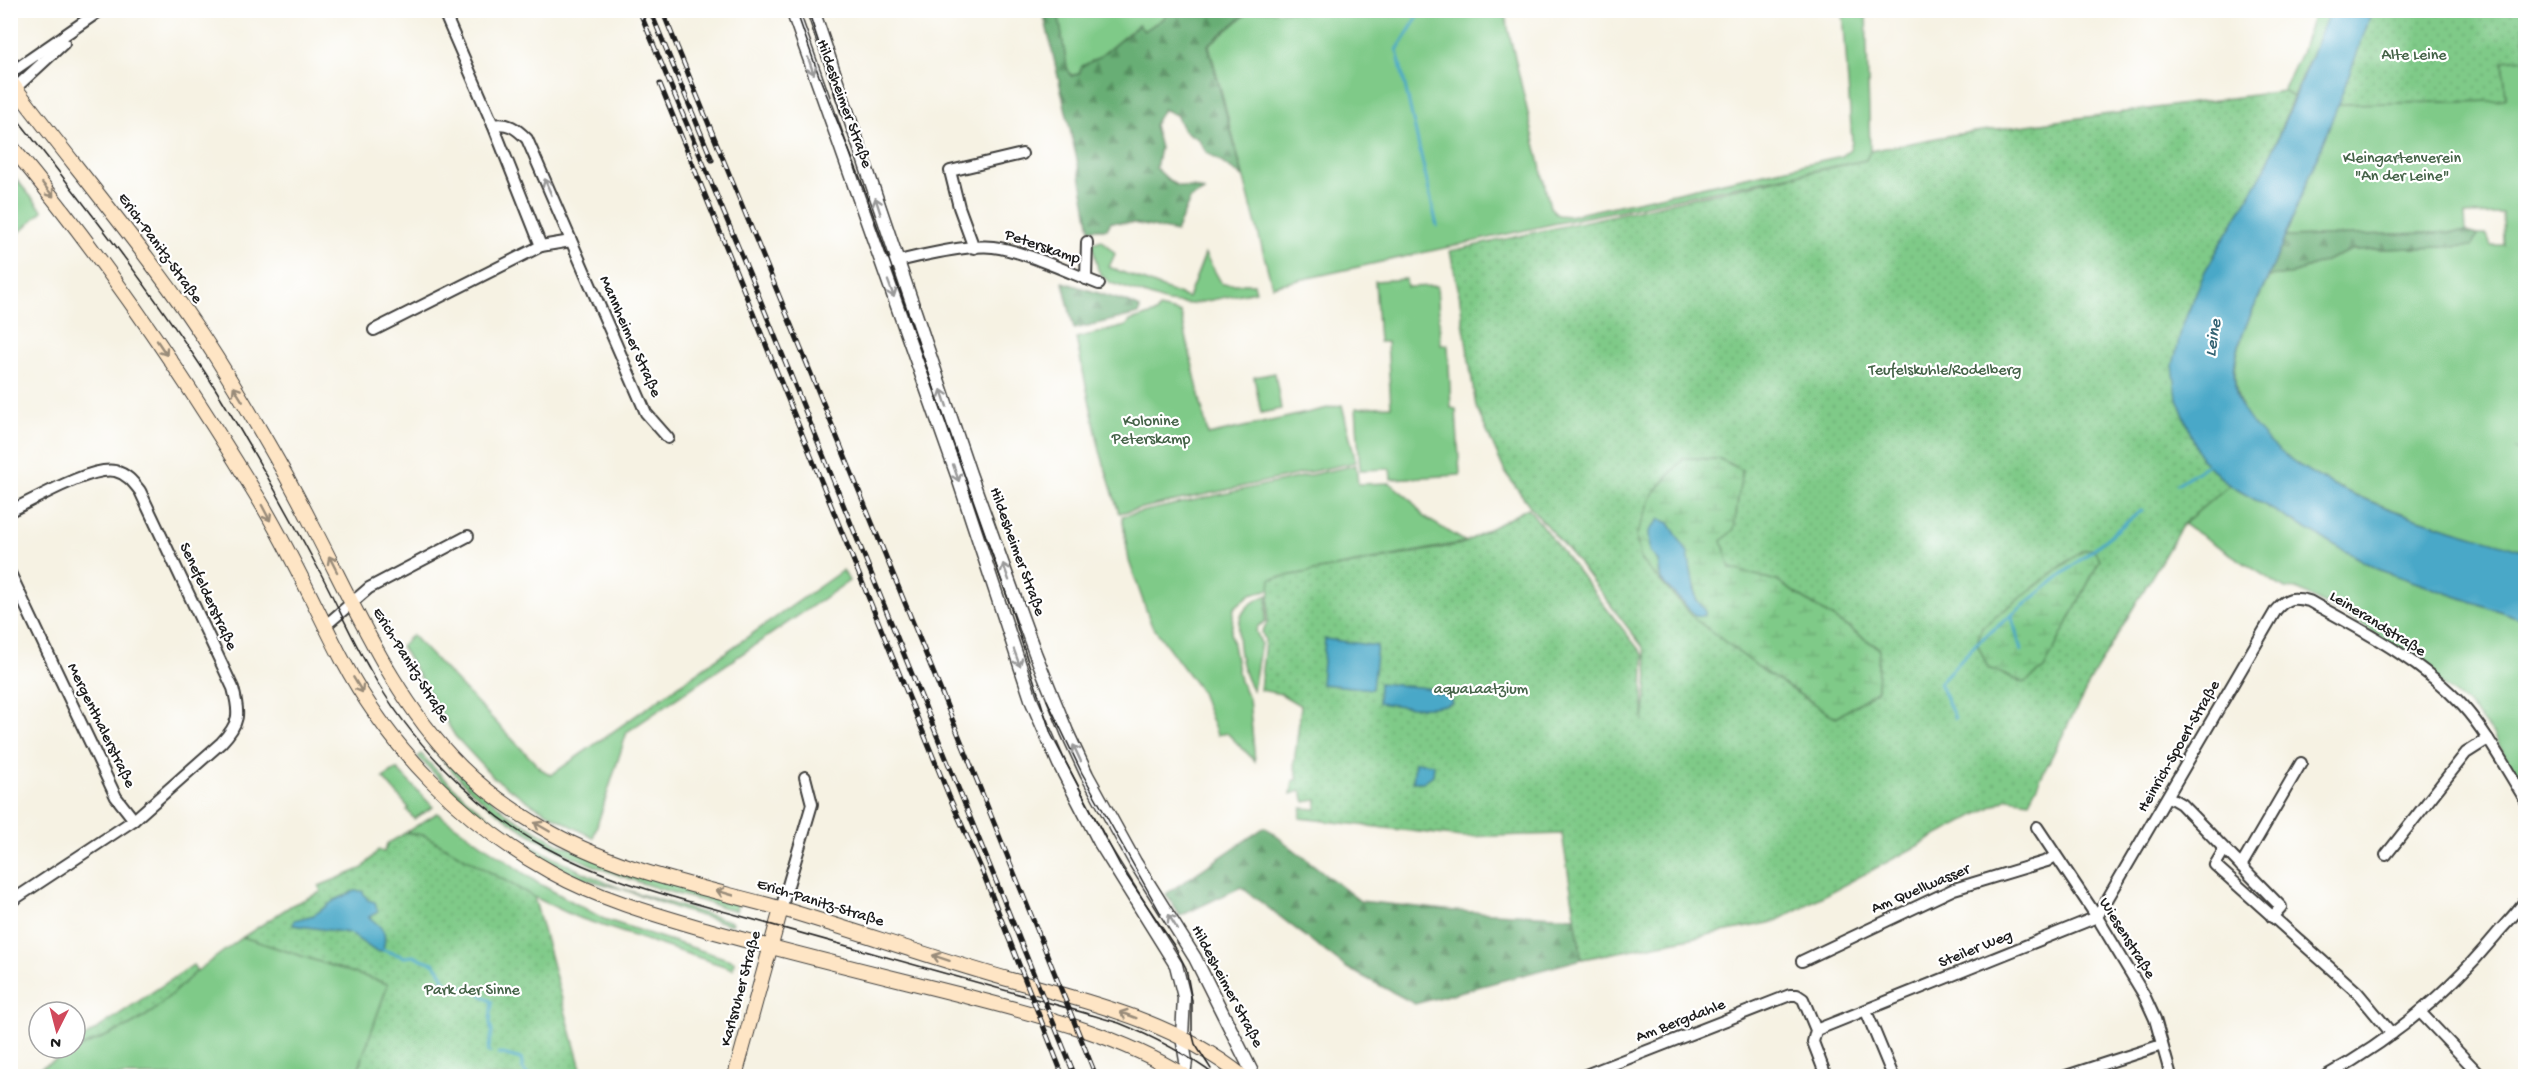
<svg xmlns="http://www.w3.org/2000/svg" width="2536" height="1087" viewBox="0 0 2536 1087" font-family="'Gochi Hand',sans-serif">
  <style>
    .green { fill: #7fca88; stroke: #4e7352; stroke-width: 1.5 }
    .forest { fill: url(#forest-firs); stroke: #426548; stroke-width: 1.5 }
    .wetland { fill: url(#wetland-marsh); stroke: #4e7352; stroke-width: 1.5; fill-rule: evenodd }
    .park { fill: url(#park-dots); stroke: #4e7352; stroke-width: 1.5; fill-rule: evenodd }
    .water { fill: #49a8c8; stroke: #326272; stroke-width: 1.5 }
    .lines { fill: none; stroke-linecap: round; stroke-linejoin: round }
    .stream { stroke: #49a8c8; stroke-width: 3 }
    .minor-casing { stroke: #3d3c3a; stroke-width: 14 }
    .tertiary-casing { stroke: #3d3c3a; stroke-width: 15 }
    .secondary-casing { stroke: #3d3c3a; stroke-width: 16 }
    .minor { stroke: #fff; stroke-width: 10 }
    .tertiary { stroke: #fff; stroke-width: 12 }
    .secondary { stroke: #fee5c5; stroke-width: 14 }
    .tram { stroke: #1c1c1c; stroke-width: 1.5 }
    .rail-casing { stroke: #1c1c1c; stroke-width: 5 }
    .rail { stroke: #fff; stroke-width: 3; stroke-dasharray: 9; stroke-linecap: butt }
    .oneway { stroke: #999 }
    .oneway2 { stroke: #988b79 }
    .labels { text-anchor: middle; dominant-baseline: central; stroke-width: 4.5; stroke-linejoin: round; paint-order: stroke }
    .park-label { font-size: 16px; fill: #446247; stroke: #fff }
    .street-label { font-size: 16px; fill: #1c1c1c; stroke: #fff }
    .water-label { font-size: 18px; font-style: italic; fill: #326272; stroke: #fff }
  </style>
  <defs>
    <pattern id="forest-firs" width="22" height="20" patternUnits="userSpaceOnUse" patternTransform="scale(1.5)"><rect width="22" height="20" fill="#67ae74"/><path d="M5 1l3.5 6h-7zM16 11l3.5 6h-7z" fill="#548d5e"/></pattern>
    <pattern id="wetland-marsh" width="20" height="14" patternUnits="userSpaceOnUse" patternTransform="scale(1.5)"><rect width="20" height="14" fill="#7fca88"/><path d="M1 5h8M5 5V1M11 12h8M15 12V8" fill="none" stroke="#6dad75"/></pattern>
    <pattern id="park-dots" width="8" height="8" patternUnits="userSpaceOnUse" patternTransform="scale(1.5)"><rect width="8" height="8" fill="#7fca88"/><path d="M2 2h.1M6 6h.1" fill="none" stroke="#6dad75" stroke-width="1.8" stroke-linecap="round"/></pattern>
  </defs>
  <rect width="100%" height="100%" fill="#fff"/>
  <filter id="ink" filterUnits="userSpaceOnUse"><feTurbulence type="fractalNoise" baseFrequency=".0167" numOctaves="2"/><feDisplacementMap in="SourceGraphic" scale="12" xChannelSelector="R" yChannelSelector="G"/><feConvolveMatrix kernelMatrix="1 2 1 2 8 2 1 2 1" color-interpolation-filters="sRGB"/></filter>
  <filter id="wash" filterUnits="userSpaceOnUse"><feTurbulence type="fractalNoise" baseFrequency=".008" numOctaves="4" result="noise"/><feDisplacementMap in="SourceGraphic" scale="24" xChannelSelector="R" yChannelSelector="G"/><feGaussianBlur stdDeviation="1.35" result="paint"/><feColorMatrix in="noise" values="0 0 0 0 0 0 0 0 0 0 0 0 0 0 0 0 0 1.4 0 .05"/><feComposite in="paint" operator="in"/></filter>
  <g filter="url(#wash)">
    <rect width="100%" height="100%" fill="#f6f2e3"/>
    <g class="green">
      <path d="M1058 11H1167L1164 18 1144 31 1138 25 1097 59 1082 67 1079 74 1071 75 1067 68Z"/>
      <path d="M1250 11H1504L1550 207 1558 215 1569 216 1842 156 1850 150 1852 142 1843 11H1866L1870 151 1866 160 1553 224 1272 286 1209 45Z"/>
      <path d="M2315 11H2330L2293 97 2283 91 2300 55Z"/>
      <path d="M2525 59 2526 449H2516L2525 455V551C2448 527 2233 478 2235 375 2235 340 2255 307 2269 277L2290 275 2352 250 2472 246 2477 235H2487L2491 245H2504L2503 214 2465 215 2466 232 2285 237 2337 104 2497 101 2506 98 2503 60Z"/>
      <path d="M11 173 43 211 11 240H10Z"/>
      <path d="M1102 240 1115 254 1109 267 1188 298 1205 254 1222 284H1254L1256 291 1192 304 1167 302 1111 283 1102 276 1098 270 1092 243Z"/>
      <path d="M1406 279 1407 287 1437 286 1441 345H1448L1451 408 1456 409 1460 475 1391 479 1390 469 1360 470 1356 408 1391 406 1387 342H1379L1375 281Z"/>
      <path d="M1159 308 1181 313 1208 435 1342 405 1356 462 1119 513 1100 451 1076 338 1126 326 1130 321 1156 313Z"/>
      <path d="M1275 373 1281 409 1261 413 1254 377Z"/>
      <path d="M1356 465 1358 484 1390 483 1411 500 1424 517 1466 542 1272 579 1271 589 1251 594 1234 608 1231 634 1240 681 1249 699 1255 761 1227 733 1217 735 1200 690 1151 624 1129 561 1122 516Z"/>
      <path d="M2229 485 2377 569 2525 620V781L2520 785 2493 734 2466 703 2363 625 2297 589H2285L2183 524Z"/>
      <path d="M843 570 849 581 627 732 593 838 532 804 494 778 455 736 401 646 412 635 541 769 551 775Z"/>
      <path d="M1268 595 1265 622 1258 626 1256 631 1261 643 1253 690C1241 674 1232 628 1244 611 1250 602 1259 599 1268 595Z"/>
      <path d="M430 745H432L506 813 559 844 738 903 736 911C644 885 545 859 473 792 457 778 444 761 430 745Z"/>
      <path d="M421 754C480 820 541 856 622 889 609 885 594 882 582 878 518 854 464 805 418 757Z"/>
      <path d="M397 769 433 807 414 819 407 810 409 808 383 778Z"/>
      <path d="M437 813 538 883 604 919 734 961 733 969 576 917 534 897 424 835 405 833Z"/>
      <path d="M623 889 733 922 732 925 684 911Z"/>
      <path d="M243 937 388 984 356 1076H24L79 1048 131 1025 152 1012 197 971Z"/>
    </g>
    <g class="forest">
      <path d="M1043 11H1058L1067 67 1071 76 1079 74 1082 66 1098 58 1139 25 1144 31 1164 18 1167 11H1249L1208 45 1243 177 1206 152 1198 139 1184 131 1176 115 1163 109 1154 125 1160 148 1156 168C1163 174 1171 185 1180 186 1192 189 1191 184 1204 191L1190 199 1176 232 1133 223 1111 222 1107 229H1090L1078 164Z"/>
      <path d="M2466 232 2477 235 2472 246 2352 250 2290 275 2269 277 2285 237Z"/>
      <path d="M1063 282 1130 303 1140 308 1139 314 1074 329Z"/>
      <path d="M1265 827 1360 901 1455 911 1575 917 1582 959 1415 1004 1347 968 1241 887 1180 916 1166 894Z"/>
    </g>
    <g class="wetland">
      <path d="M1684 458 1720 459 1743 470 1730 568 1777 581 1879 648 1877 691 1836 718 1766 673 1696 620 1641 561 1636 536 1653 494ZM1658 561 1695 585 1696 599 1705 610 1695 615 1661 580Z"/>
      <path d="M2093 548 2100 560 2044 669 2024 683 1988 668 1977 643 1982 627 2082 551Z"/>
    </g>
    <g class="park">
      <path d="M2372 11H2525V59L2503 61 2506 98 2497 101 2337 104Z"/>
      <path d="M2283 91 2293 97 2265 169 2205 271 2182 327 2177 398 2201 459 2229 485 2183 524 2094 674 2029 801 2008 798 1774 922 1582 959 1562 834 1462 837 1300 818 1302 808 1316 809 1317 800 1305 802 1301 791 1291 794 1293 781 1298 779 1294 764 1301 706 1281 694 1260 690 1265 640 1262 632 1267 623 1271 579 1462 544 1528 508 1644 656 1643 722C1645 698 1653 668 1642 646L1576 560 1532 509 1505 472 1476 407 1458 288 1450 251 1866 160 1870 151 1952 135ZM1684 458 1720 459 1742 470 1734 529 1722 541 1730 568 1777 581 1879 648 1877 691 1836 718 1766 673 1696 620 1641 561 1636 536 1653 494ZM2093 548 2100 560 2044 669 2024 683 1988 668 1977 643 1982 627 2081 551Z"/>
      <path d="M405 833 424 835 534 897 583 1076H356L388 984 243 937 292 905 321 892 319 886 363 868 378 850 384 852 387 844Z"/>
      <path d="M193 965 197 971 152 1012 131 1025 79 1048 76 1043Z"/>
    </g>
    <g class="water">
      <path d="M2330 10 2372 11C2344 93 2310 175 2277 256 2265 288 2245 320 2237 353 2233 367 2233 392 2241 406 2289 493 2437 523 2525 551V620L2377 569 2229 485 2201 459 2177 398 2173 365 2182 327 2205 271 2265 169Z"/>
      <path d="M1660 519 1669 523 1688 553 1696 599 1705 610V616L1695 615 1661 580 1658 561 1650 551 1649 531Z"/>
      <path d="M1325 639 1377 646 1372 689 1321 684Z"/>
      <path d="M1379 683 1427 688 1438 694 1448 693 1452 703C1427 711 1403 706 1378 703Z"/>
      <path d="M1415 762 1434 764 1433 775 1423 782H1413Z"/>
      <path d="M355 891H362L368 900 375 902 378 912 369 917C382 928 388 930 383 950L380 952 375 951 349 933 293 925 294 920 314 915 335 900Z"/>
    </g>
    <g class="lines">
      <g class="stream">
        <path d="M1422 10 1397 50 1437 226"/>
        <path d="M2177 484 2207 465"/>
        <path d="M2012 617 2021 651"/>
        <path d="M1955 718 1939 683 1977 643 2142 510"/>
        <path d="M383 950 405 957 413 956 433 963 439 969 446 983 478 992 492 1002 490 1023 492 1032 488 1052H490"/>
        <path d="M499 1053 521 1059 523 1069 528 1076"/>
      </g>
    </g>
  </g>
  <g filter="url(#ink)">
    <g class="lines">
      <defs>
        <g id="minor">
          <path d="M443 10 493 125 541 246"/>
          <path d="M10 73 101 10"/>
          <path d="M10 93 64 43"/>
          <path d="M493 125C508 122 516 128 527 139L646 413 668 438"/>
          <path d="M974 248 959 207 950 171 1022 154"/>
          <path d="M883 266C906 258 969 244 993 247 1022 250 1070 273 1099 284"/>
          <path d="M1086 279 1087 242"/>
          <path d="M374 330 541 246 571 241"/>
          <path d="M10 511C34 500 91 466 115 471 127 474 133 482 140 491L233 688C240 714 240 723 221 743L134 820"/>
          <path d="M10 573 116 797 134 820 10 902"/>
          <path d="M326 625 369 588 468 536"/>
          <path d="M2169 797 2181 804 2281 907 2272 917"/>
          <path d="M2037 827 2097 917 2144 995 2155 1019 2171 1076"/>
          <path d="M2224 850 2215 865 2357 992 2392 1034"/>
          <path d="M2386 855 2466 753 2488 739"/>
          <path d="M2241 866 2301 763"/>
          <path d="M781 909 812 804 805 777"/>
          <path d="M1802 961 1954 889 2047 861 2055 856"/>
          <path d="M1866 1011 1893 1076"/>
          <path d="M2421 1013 2481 1076"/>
          <path d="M1816 1030 2097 917 2276 610C2287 597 2293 597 2309 601 2362 630 2421 660 2463 706 2488 734 2506 769 2526 801"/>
          <path d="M1583 1076 1790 995H1797L1803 999 1816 1030 1813 1042 1826 1076"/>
          <path d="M2066 1076 2162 1045"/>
          <path d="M2326 1076C2392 1040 2448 993 2496 935 2506 923 2518 912 2526 899"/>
        </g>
        <g id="tertiary">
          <path d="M792 10 958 478 1032 702 1059 764 1100 843 1176 965 1184 997 1182 1037 1186 1061 1184 1075"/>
          <path d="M813 10 970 474 1035 653 1067 732 1087 775 1135 862 1195 958 1254 1076"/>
        </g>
        <g id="secondary">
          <path d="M10 81C79 173 155 260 216 357 250 412 283 467 312 525 355 607 394 701 461 767 485 791 512 810 541 827 613 870 699 886 779 908 857 931 933 958 1011 980 1092 1003 1175 1022 1242 1076"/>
          <path d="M10 145C102 255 183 374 257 496 289 548 314 605 342 659 389 748 463 823 551 872 601 900 660 916 715 932 802 956 890 977 977 999 1050 1018 1122 1037 1185 1076"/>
          <path d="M735 1076 781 909"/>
        </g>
      </defs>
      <use href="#minor" class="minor-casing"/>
      <use href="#tertiary" class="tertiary-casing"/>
      <use href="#secondary" class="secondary-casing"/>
      <use href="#minor" class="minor"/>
      <use href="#tertiary" class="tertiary"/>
      <use href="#secondary" class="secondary"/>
      <g class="tram">
        <path d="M796 10 819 76 861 180 1010 605 1051 734 1121 867 1175 947 1186 968 1192 1001V1032L1195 1044 1211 1069"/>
        <path d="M808 10 844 120"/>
        <path d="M10 110C80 198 149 286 210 380 249 443 285 507 320 572 337 604 351 637 369 668 406 736 474 808 543 846 608 882 681 899 751 919 874 954 997 987 1119 1023 1154 1037 1186 1054 1216 1076"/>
        <path d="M1047 700 1082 773 1161 914"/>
      </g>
      <defs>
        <g id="rail">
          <path d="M639 10 755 287 1075 1076"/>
          <path d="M650 10 712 160"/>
          <path d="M662 10 934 674 1096 1076"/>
          <path d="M660 84 949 796 981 868 1063 1076"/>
        </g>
      </defs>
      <use href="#rail" class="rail-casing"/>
      <use href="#rail" class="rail"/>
    </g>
    <defs><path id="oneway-shaft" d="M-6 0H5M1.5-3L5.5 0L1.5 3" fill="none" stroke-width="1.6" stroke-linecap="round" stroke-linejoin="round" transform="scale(1.5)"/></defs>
    <g class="oneway">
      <use href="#oneway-shaft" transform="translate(811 66) rotate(71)"/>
      <use href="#oneway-shaft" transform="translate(548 187) rotate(-113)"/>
      <use href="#oneway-shaft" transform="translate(878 206) rotate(-108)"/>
      <use href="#oneway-shaft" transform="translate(891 289) rotate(70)"/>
      <use href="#oneway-shaft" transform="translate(944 398) rotate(-109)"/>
      <use href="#oneway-shaft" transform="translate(956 473) rotate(71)"/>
      <use href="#oneway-shaft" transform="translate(1006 572) rotate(-110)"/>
      <use href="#oneway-shaft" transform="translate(1017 658) rotate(70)"/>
      <use href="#oneway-shaft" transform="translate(1077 753) rotate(-115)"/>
      <use href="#oneway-shaft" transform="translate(1173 922) rotate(-122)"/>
    </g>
    <g class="oneway2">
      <use href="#oneway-shaft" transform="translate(48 190) rotate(51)"/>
      <use href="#oneway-shaft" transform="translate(162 348) rotate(56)"/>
      <use href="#oneway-shaft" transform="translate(238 394) rotate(-122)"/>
      <use href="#oneway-shaft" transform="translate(266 513) rotate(62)"/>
      <use href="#oneway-shaft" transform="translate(333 564) rotate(-117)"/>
      <use href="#oneway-shaft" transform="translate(358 685) rotate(59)"/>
      <use href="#oneway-shaft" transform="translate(542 827) rotate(-150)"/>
      <use href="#oneway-shaft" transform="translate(725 893) rotate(-164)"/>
      <use href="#oneway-shaft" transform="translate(941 958) rotate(-162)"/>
      <use href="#oneway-shaft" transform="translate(1128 1015) rotate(-160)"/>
    </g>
  </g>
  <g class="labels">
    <g class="park-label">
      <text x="2414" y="56">Alte Leine</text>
      <text x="2402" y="159">Kleingartenverein<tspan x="2402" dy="18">"An der Leine"</tspan></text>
      <text x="1945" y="371">Teufelskuhle/Rodelberg</text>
      <text x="1151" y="422">Kolonine<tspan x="1151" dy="18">Peterskamp</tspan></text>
      <text x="1481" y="690">aquaLaatzium</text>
      <text x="472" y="991">Park der Sinne</text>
    </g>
    <g class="street-label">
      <text transform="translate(843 104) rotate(70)">Hildesheimer Straße</text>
      <text transform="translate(1042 248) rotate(19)">Peterskamp</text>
      <text transform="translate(159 249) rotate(54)">Erich-Panitz-Straße</text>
      <text transform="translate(629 337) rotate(66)">Mannheimer Straße</text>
      <text transform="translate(1016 552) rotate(70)">Hildesheimer Straße</text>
      <text transform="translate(207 597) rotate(65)">Senefelderstraße</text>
      <text transform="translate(2377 625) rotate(32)">Leinerandstraße</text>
      <text transform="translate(410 666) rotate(58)">Erich-Panitz-Straße</text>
      <text transform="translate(100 726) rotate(64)">Mergenthalerstraße</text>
      <text transform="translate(2180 747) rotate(-60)">Heinrich-Spoerl-Straße</text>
      <text transform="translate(1921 890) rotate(-23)">Am Quellwasser</text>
      <text transform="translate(820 904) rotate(17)">Erich-Panitz-Straße</text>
      <text transform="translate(2126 939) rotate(58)">Wiesenstraße</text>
      <text transform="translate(1976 950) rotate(-22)">Steiler Weg</text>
      <text transform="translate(1226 987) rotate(62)">Hildesheimer Straße</text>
      <text transform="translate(742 989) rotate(-75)">Karlsruher Straße</text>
      <text transform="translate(1681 1022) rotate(-21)">Am Bergdahle</text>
    </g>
    <g class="water-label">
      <text transform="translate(2214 338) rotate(-81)">Leine</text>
    </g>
  </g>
  <rect width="2536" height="1087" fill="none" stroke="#fff" stroke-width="36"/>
  <g transform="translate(57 1030) rotate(186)"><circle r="28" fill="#ffffff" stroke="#a4a4a4" stroke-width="1.5"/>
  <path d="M0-4.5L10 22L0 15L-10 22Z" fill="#d1495b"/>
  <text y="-9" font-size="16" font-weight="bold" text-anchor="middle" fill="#1c1c1c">N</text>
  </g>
</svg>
